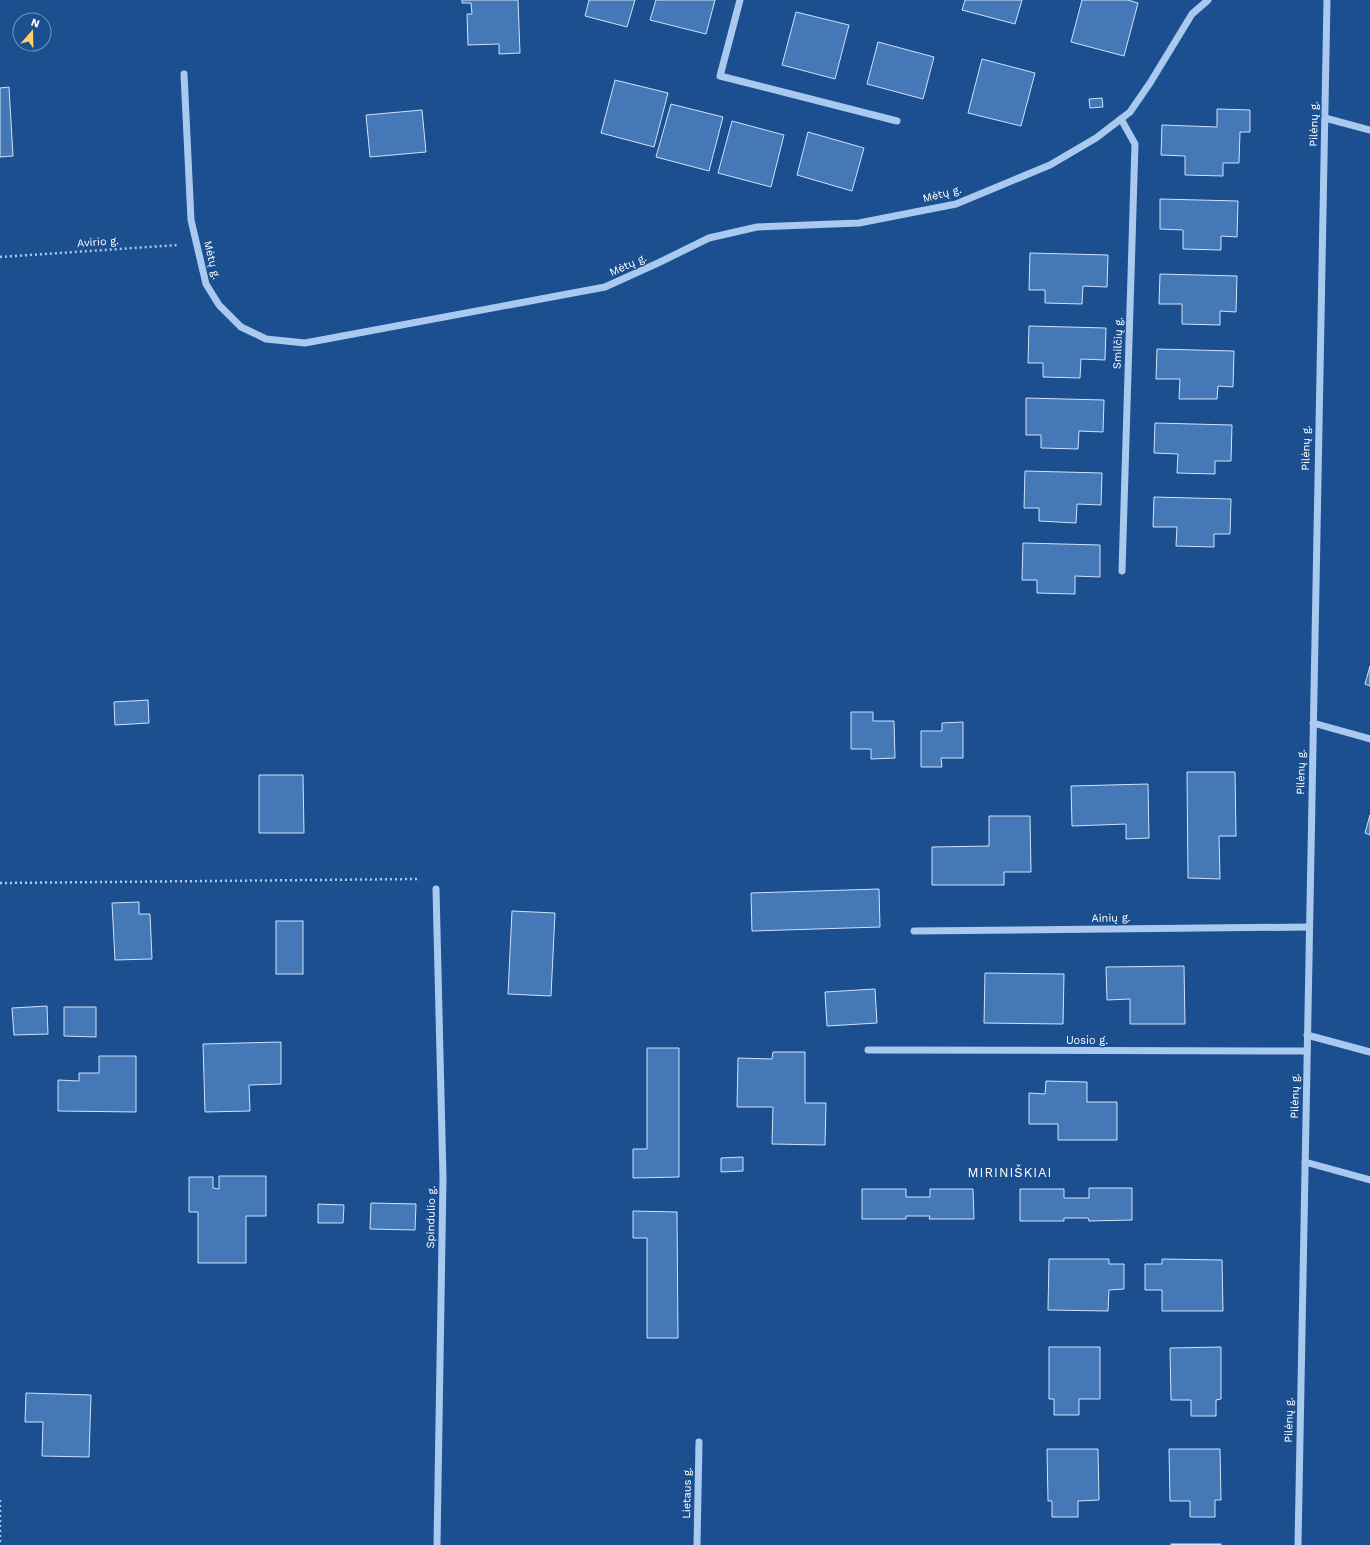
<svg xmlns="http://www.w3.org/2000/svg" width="1370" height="1545" viewBox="0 0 1370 1545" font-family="'Work Sans',sans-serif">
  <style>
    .building { fill: #4478b7; stroke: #cfe3fa }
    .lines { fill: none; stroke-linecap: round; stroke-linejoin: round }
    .path { stroke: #a9c9ee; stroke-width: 2.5; stroke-dasharray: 2 3; stroke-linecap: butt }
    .minor { stroke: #a9c9ee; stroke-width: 7 }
    .labels { text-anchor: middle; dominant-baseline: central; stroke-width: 3; stroke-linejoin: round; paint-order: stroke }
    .street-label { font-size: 11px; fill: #fff; stroke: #1b4f8f }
    .quarter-label { font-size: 13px; letter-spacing: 1px; fill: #fff; stroke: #1b4f8f }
  </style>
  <rect width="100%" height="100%" fill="#1b4f8f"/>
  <g class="building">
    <path d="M462 0H518L520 53 499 54V44L468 45 467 14H472L471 3H462Z"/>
    <path d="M589 0H635L627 27 585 16Z"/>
    <path d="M656 0H715L706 34 650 20Z"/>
    <path d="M965 0H1022L1015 24 962 10Z"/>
    <path d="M1082 0H1128L1138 3 1124 56 1071 42Z"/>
    <path d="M796 12 849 25 835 79 782 65Z"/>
    <path d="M878 42 934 57 923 99 867 84Z"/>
    <path d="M982 59 1035 73 1021 126 968 113Z"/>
    <path d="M615 80 668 93 654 147 601 133Z"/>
    <path d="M9 87 13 156 0 157V88Z"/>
    <path d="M1102 98 1103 107 1090 108 1089 99Z"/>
    <path d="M671 104 723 117 709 171 656 157Z"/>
    <path d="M1217 109 1250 110V132H1240L1239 163H1223V176L1185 175V156L1161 155 1162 125 1217 127Z"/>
    <path d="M422 110 426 152 370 157 366 115Z"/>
    <path d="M732 121 784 135 771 187 718 173Z"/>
    <path d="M808 132 864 148 852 191 797 175Z"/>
    <path d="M1160 199 1238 201 1237 237 1221 236V250L1183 249V230L1160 229Z"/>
    <path d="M1030 253 1108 255 1107 287 1083 286 1082 304 1045 303V290H1029Z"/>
    <path d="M1160 274 1237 276 1236 312 1220 311V325L1182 324V304H1159Z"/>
    <path d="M1029 326 1106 328 1105 360 1081 359 1080 378 1043 377V363H1028Z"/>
    <path d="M1157 349 1234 351 1233 387 1218 386 1217 399H1179L1180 379H1156Z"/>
    <path d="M1026 398 1104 400 1103 432 1079 431 1078 449 1041 448V435H1026Z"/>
    <path d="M1155 423 1232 425 1231 461H1215V474L1177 473 1178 454 1154 453Z"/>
    <path d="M1025 471 1102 473 1101 505 1077 504 1076 523 1039 521V508H1024Z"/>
    <path d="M1154 497 1231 499 1230 534H1214V547L1176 546 1177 527H1153Z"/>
    <path d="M1023 543 1100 545V577L1075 576V594L1037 593V580H1022Z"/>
    <path d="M1370 666V686L1365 684Z"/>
    <path d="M148 700 149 723 115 725 114 702Z"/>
    <path d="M851 712H873V721H894L895 758 871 759V749H851Z"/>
    <path d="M963 722V758H941L942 767H921V731H942V723Z"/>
    <path d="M1187 772H1235L1236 836H1219L1220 879 1188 878Z"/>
    <path d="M259 775H303L304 833H259Z"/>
    <path d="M1148 784 1149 838 1126 839V824L1072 826 1071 786Z"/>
    <path d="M1370 815V835L1365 833Z"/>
    <path d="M989 816H1030L1031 872H1004V885H932V847L989 846Z"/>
    <path d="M879 889 880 927 752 931 751 893Z"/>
    <path d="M139 902V914H150L152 959 115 960 112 903Z"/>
    <path d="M512 911 555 913 551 996 508 994Z"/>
    <rect x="276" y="921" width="27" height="53"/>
    <path d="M1184 966 1185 1024H1130V999L1107 1000 1106 967Z"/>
    <path d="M985 973 1064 974 1063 1024 984 1023Z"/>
    <path d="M875 989 877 1023 827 1026 825 992Z"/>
    <path d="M47 1006 48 1034 14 1035 12 1008Z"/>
    <path d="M64 1007H96V1037L64 1036Z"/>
    <path d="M281 1042V1084L249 1085 250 1111 205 1112 203 1044Z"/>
    <path d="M647 1048H679V1177L633 1178V1149H647Z"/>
    <path d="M773 1052H805V1103H826L825 1145 772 1144 773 1107H737L738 1058 772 1059Z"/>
    <path d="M99 1056H136V1112L58 1111V1080L79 1081V1073H99Z"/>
    <path d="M1046 1081 1087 1082V1102H1117V1140H1058V1124H1029V1093L1045 1094Z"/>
    <path d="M743 1157V1171L721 1172V1158Z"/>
    <path d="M219 1176H266V1216H246V1263H198V1212H189V1177H213V1188L219 1189Z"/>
    <path d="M1089 1188H1132V1220L1089 1221 1088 1218H1064V1221H1020V1189H1064V1198H1089Z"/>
    <path d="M862 1189H906V1197H930V1189H973L974 1219H929L930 1216H906V1219H862Z"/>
    <path d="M371 1203 416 1204 415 1230 370 1229Z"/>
    <path d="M318 1204 344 1205 343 1223H318Z"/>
    <path d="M633 1211 677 1212 678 1338H647V1238H633Z"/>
    <path d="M1049 1259H1109V1264H1124V1289L1109 1290 1108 1311 1048 1310Z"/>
    <path d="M1162 1259 1222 1260 1223 1311H1162V1290H1145V1264H1162Z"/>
    <path d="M1049 1347H1100V1399H1079V1415H1054V1399H1049Z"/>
    <path d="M1221 1347V1399L1216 1400V1416H1191V1400H1171L1170 1348Z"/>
    <path d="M26 1393 91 1395 89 1457 42 1456 43 1422H25Z"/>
    <path d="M1047 1449H1098L1099 1500 1078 1501V1517H1052V1501H1048Z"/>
    <path d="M1169 1449H1220L1221 1500H1215V1517H1190V1501H1170Z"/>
    <rect x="1171" y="1544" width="50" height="1"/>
  </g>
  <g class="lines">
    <g class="path">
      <path d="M0 257 178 245"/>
      <path d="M0 883 417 879 420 880"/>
      <path d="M0 1500V1545"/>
    </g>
    <g class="minor">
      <path d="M740 0 720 76 897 121"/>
      <path d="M184 74 191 220 206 284 219 305 241 327 266 339 305 343 605 287 658 263 709 238 757 227 859 223 956 204 1050 165 1096 138 1130 112 1150 83 1192 14 1208 0"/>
      <path d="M1325 118 1370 130"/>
      <path d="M1121 119 1135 144 1122 571"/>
      <path d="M1313 723 1370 739"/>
      <path d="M436 889 443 1178 437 1545"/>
      <path d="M914 931 1309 927"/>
      <path d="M1307 1035 1370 1052"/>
      <path d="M868 1050 1307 1051"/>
      <path d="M1305 1162 1370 1180"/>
      <path d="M697 1545 699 1442"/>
      <path d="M1298 1545 1327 0"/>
    </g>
  </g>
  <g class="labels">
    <g class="street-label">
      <text transform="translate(1314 124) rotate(-89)">Pilėnų g.</text>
      <text transform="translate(942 194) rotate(-14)">Mėtų g.</text>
      <text transform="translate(98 242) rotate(-4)">Avirio g.</text>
      <text transform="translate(212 260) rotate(76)">Mėtų g.</text>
      <text transform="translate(628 265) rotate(-24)">Mėtų g.</text>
      <text transform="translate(1118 343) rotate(-88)">Smilčių g.</text>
      <text transform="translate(1306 448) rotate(-89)">Pilėnų g.</text>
      <text transform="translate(1301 772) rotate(-89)">Pilėnų g.</text>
      <text transform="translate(1111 918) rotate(-1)">Ainių g.</text>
      <text x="1087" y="1040">Uosio g.</text>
      <text transform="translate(1295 1096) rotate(-89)">Pilėnų g.</text>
      <text transform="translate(431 1217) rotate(-89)">Spindulio g.</text>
      <text transform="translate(1289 1420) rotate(-89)">Pilėnų g.</text>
      <text transform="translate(687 1493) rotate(-89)">Lietaus g.</text>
    </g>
    <g class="quarter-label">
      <text x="1010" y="1172">MIRINIŠKIAI</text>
    </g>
  </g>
  <g transform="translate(32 32) rotate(20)"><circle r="19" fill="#1b4f8f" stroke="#7695bc"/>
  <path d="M0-3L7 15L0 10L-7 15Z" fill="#ffd166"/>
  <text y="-6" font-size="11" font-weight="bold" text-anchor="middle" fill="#ffffff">N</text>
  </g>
</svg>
